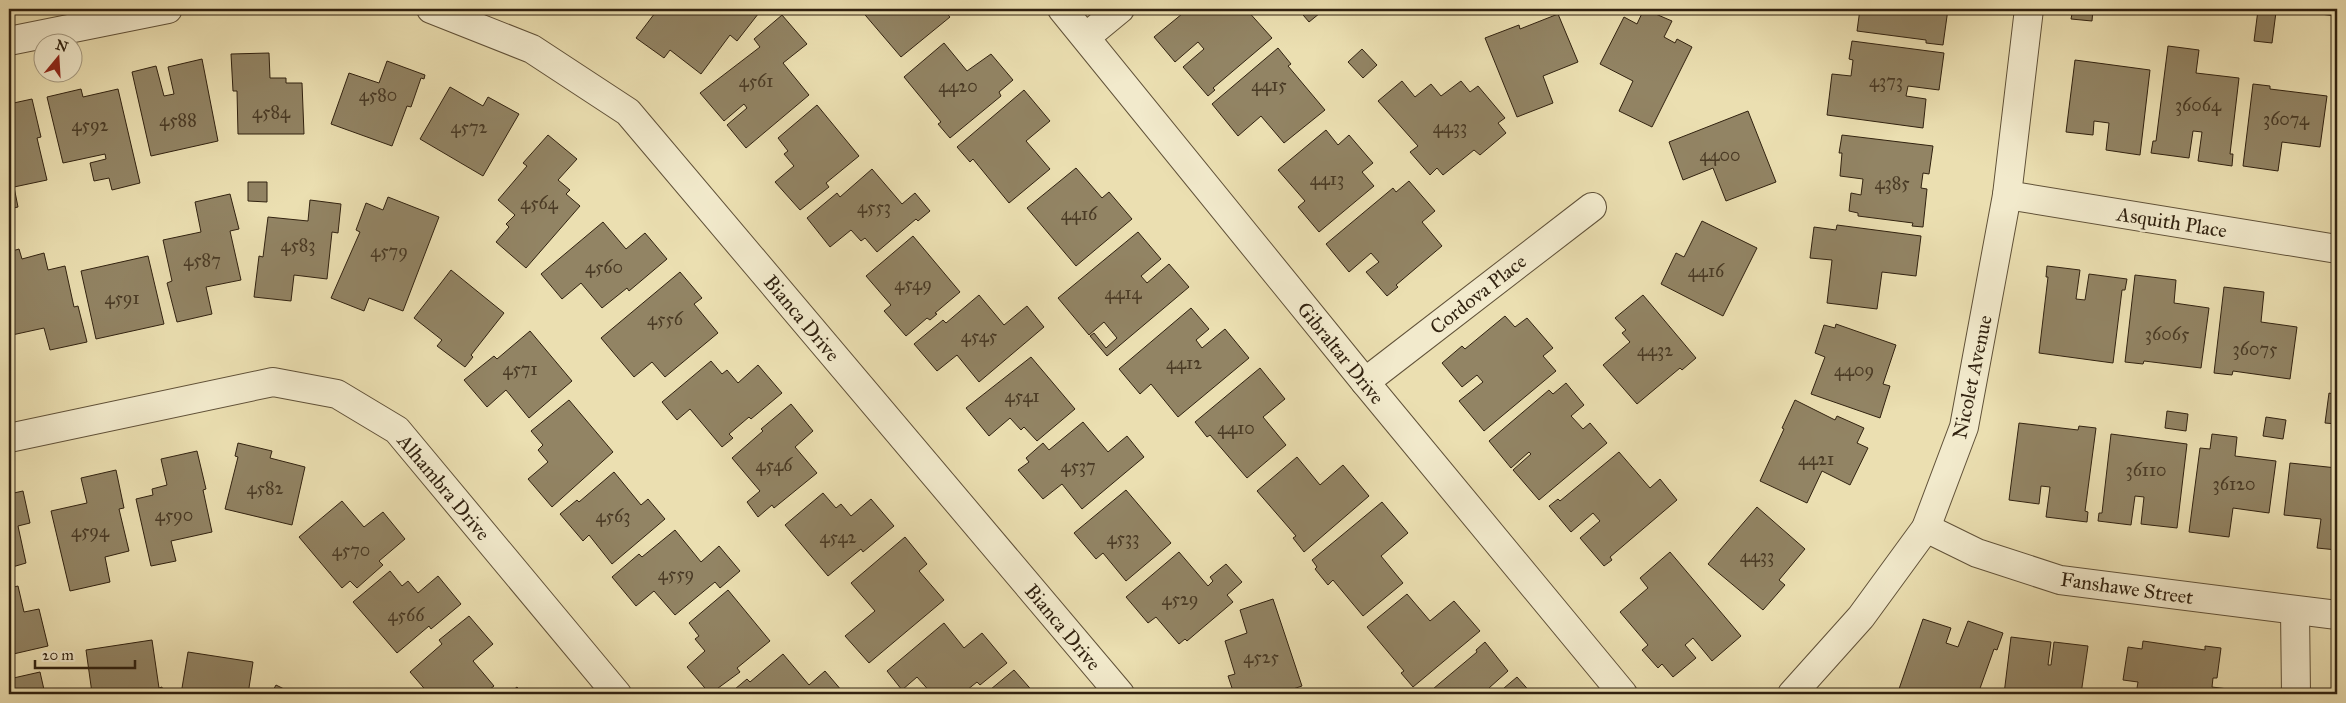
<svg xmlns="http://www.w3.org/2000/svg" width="2346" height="703" viewBox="0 0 2346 703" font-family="'IM FELL Great Primer',serif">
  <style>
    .building { fill: #928464; stroke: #312210 }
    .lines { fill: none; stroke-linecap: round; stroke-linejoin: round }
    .minor-casing { stroke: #605138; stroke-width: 30 }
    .minor { stroke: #f2eacc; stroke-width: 28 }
    .labels { text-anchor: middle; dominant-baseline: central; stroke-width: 5; stroke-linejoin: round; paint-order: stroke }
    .number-label { font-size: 18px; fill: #493a25 }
    .street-label { font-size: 20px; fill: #312210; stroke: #f2eacc }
  </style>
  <rect width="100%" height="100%" fill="#ebdfb1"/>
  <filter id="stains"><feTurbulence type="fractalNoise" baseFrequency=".004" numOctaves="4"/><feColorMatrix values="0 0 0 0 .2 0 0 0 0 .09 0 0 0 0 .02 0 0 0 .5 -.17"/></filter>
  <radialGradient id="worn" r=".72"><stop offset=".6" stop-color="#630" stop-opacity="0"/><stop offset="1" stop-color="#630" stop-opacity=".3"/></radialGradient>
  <g class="building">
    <path d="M658 9H762L737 41 730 35 701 74 670 50 664 58 636 38Z"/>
    <path d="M860 9H943L950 17 901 57Z"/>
    <path d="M1188 9H1246L1272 38 1213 88 1215 90 1208 96 1183 67 1204 49 1198 42 1175 62 1154 37Z"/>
    <path d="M1298 9H1325L1309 22Z"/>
    <path d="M1644 9 1672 21 1664 37 1675 43 1677 39 1692 47 1652 127 1619 111 1633 81 1600 64 1624 17 1637 24Z"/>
    <path d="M1860 9H1948L1943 45 1926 43V40L1857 31Z"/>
    <path d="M2073 9H2093L2092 21 2071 19Z"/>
    <path d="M2277 9H2337V16Z"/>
    <path d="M2258 10 2276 12 2272 43 2254 41Z"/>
    <path d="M1558 14 1578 62 1543 76 1553 103 1517 117 1485 38 1519 25 1520 29Z"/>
    <path d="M782 15 807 44 783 63 809 95 746 148 727 125 747 108 744 104 724 121 700 93 760 47 754 39Z"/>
    <path d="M1852 41 1944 53 1939 90 1908 86 1906 96 1926 99 1923 128 1827 115 1832 74 1851 76 1853 60 1849 59Z"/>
    <path d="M944 43 967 71 991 54 1013 80 999 92 1001 96 950 138 938 124 941 122 904 77Z"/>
    <path d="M2168 46 2199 50 2196 73 2239 78 2230 154H2233L2232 166 2198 161 2202 132 2193 131 2189 158 2151 153 2153 141H2156Z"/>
    <path d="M1278 48 1291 64 1288 66 1325 110 1284 143 1261 116 1238 136 1212 104Z"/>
    <path d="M1362 49 1377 65 1363 78 1348 62Z"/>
    <path d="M269 53 270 78H286V83H302L304 134H238L237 91H233L231 54Z"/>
    <path d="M202 59 218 141 151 156 132 72 156 66 164 96 174 94 168 67Z"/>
    <path d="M2075 60 2150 70 2140 155 2106 150 2109 123 2094 121 2093 135 2066 132Z"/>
    <path d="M387 61 425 75 424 79 421 78 411 107 407 106 392 146 331 124 349 73 379 83Z"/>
    <path d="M1402 81 1415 97 1431 84 1441 96 1461 81 1470 92 1478 86 1505 118 1498 123 1506 133 1480 155 1474 150 1443 175 1437 168 1430 175 1410 152 1418 146 1378 101Z"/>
    <path d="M2253 84 2270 86V89L2327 96 2320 147 2282 142 2278 171 2243 166Z"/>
    <path d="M450 87 483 106 488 97 519 114 483 176 420 139Z"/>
    <path d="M81 89 83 97 118 89 140 183 112 190 109 178 94 181 90 163 106 159 105 154 63 163 47 97Z"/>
    <path d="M1024 90 1050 121 1026 141 1050 169 1009 203 973 159 970 162 957 147Z"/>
    <path d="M32 99 41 137 37 138 47 180 14 187 18 207 9 209V104Z"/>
    <path d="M817 105 859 156 826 183 829 187 800 210 775 182 794 166 784 154 788 151 778 138Z"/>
    <path d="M1748 111 1776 182 1726 201 1713 168 1683 180 1669 142Z"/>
    <path d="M1326 130 1338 145 1349 135 1373 163 1362 172 1374 186 1319 232 1298 207 1305 201 1278 170Z"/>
    <path d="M548 135 577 159 558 180 570 190 566 194 580 206 526 268 496 242 509 227 506 224 515 215 498 200 527 166 523 163Z"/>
    <path d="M1842 135 1933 146 1929 174 1923 173 1921 188 1927 189 1923 227 1912 226 1913 223 1858 216V213L1849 211 1851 193 1861 195 1863 179 1840 176 1842 153H1839Z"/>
    <path d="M1076 168 1102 198 1109 192 1132 219 1076 266 1027 208Z"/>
    <path d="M872 169 902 204 915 193 930 211 918 221 916 219 877 252 865 238 861 241 851 230 830 247 807 218 837 193 840 197Z"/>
    <path d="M1409 181 1435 211 1422 222 1442 246 1396 285 1398 287 1387 296 1366 272 1379 262 1371 253 1349 272 1326 244 1393 188 1396 192Z"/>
    <path d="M248 182H267V202L248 201Z"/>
    <path d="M230 194 239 229 230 231 241 280 206 287 212 314 177 322 167 283 172 281 163 240 201 232 195 202Z"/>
    <path d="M388 197 439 217 403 311 369 298 364 311 331 298 360 232 356 230 366 203 383 210Z"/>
    <path d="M310 200 341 204 338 233 332 232 327 279 294 275 291 301 254 297 259 256 263 257 268 217 308 221Z"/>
    <path d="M1702 221 1757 248 1723 316 1661 284 1676 253 1684 257Z"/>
    <path d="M603 222 626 249 645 233 667 259 629 291 627 288 602 308 581 283 562 299 541 274Z"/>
    <path d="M1837 225 1921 236 1916 276 1882 272 1877 309 1827 303 1832 260 1810 258 1814 227 1836 230Z"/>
    <path d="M1138 232 1161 259 1141 276 1147 283 1169 264 1189 287 1107 356 1090 336 1094 333 1106 348 1117 338 1104 322 1089 335 1058 298Z"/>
    <path d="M913 236 960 292 935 313 937 314 930 320 927 318 906 336 884 311 891 305 866 276Z"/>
    <path d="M19 249 22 259 44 253 48 270 65 266 74 307 78 306 87 342 50 350 44 328 12 335 9 320V252Z"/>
    <path d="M148 256 164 324 96 339 81 271Z"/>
    <path d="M2047 266 2080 270 2076 299 2085 300 2089 274 2127 279 2125 290H2122L2113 363 2039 353 2048 277H2046Z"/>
    <path d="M451 270 504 313 471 355 473 357 465 367 437 346 442 340 414 318Z"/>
    <path d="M680 272 702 298 694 304 718 333 665 377 652 362 634 377 601 338Z"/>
    <path d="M2135 275 2176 280 2174 303 2209 308 2201 368 2144 361 2143 364 2125 362Z"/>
    <path d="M2224 287 2264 292 2261 322 2297 327 2290 379 2233 371 2232 375 2214 373Z"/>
    <path d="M979 295 1004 325 1027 306 1044 327 979 382 957 355 937 371 914 344 943 320 946 323Z"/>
    <path d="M1643 295 1696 358 1682 370 1680 368 1637 404 1603 365 1630 342 1622 333 1626 330 1615 318Z"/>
    <path d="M1191 308 1209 329 1196 340 1202 348 1225 329 1249 358 1178 417 1151 384 1140 394 1119 369Z"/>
    <path d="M1505 316 1515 327 1527 318 1553 348 1543 356 1556 371 1484 431 1459 401 1483 382 1477 375 1462 387 1442 363 1462 346 1465 349Z"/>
    <path d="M1836 324 1896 345 1883 384 1890 386 1880 418 1811 394 1825 357 1815 353 1824 325 1835 328Z"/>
    <path d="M530 331 572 381 529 418 506 390 487 407 464 380 494 356 497 359Z"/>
    <path d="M1031 357 1075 409 1037 441 1024 427 1021 430 1010 418 989 436 966 408Z"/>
    <path d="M711 361 722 374 727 370 738 383 758 365 782 393 751 419 749 417 729 434 733 438 722 447 690 409 677 420 662 402Z"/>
    <path d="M1260 368 1285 399 1263 417 1286 445 1247 478 1210 435 1207 437 1195 422Z"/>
    <path d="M1566 383 1584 405 1571 416 1583 429 1590 423 1607 443 1539 500 1513 470 1531 454 1529 452 1511 468 1489 441 1549 390 1553 394Z"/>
    <path d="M2329 393 2337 395V424L2325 423Z"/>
    <path d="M569 400 613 452 552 507 528 479 548 462 538 450 543 445 531 431Z"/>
    <path d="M1795 400 1835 420 1837 416 1864 428 1857 443 1868 448 1850 485 1822 471 1807 503 1760 481 1784 429 1782 428Z"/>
    <path d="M791 404 813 431 795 447 817 473 774 508 772 505 758 517 747 502 760 491 732 458 763 431 761 429Z"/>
    <path d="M2167 411 2188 414 2186 431 2165 428Z"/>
    <path d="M2266 417 2286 420 2283 439 2263 436Z"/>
    <path d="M1083 422 1108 452 1127 436 1144 457 1082 509 1062 484 1043 499 1018 470 1029 462 1026 458 1043 443 1049 450Z"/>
    <path d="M2019 423 2078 430 2079 426 2096 428 2085 511 2088 512 2087 522 2046 517 2050 487 2041 486 2039 504 2009 500Z"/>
    <path d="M2111 434 2187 444 2177 528 2141 524 2144 497 2135 496 2131 525 2098 521 2099 513H2102Z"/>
    <path d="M2212 434 2237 437 2235 456 2276 461 2269 513 2233 508 2229 537 2189 532 2200 448 2210 449Z"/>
    <path d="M238 443 272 451 270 458 305 467 292 525 225 509 238 457 235 456Z"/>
    <path d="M197 451 206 489 203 490 212 532 171 541 176 561 151 566 136 499 153 495 152 489 167 485 161 459Z"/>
    <path d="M1619 452 1650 488 1660 479 1677 500 1610 557 1612 560 1604 566 1580 538 1600 521 1593 513 1571 532 1549 506 1558 499 1560 501Z"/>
    <path d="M1297 457 1320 485 1343 465 1369 496 1304 552 1293 538 1296 536 1257 491Z"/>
    <path d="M2290 463 2337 468V550L2317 548 2321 519 2284 515Z"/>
    <path d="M116 470 124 508 119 509 129 551 105 557 110 582 70 591 51 511 87 503 81 478Z"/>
    <path d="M614 472 641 505 648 499 665 519 612 564 589 535 583 541 560 514 577 500 579 502Z"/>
    <path d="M1126 490 1171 543 1126 581 1103 553 1096 559 1074 533Z"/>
    <path d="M23 491 30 523 18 526 26 563 9 568V494Z"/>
    <path d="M823 493 836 508 841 504 851 516 871 499 894 526 863 552 861 549 828 576 785 525Z"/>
    <path d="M342 501 364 527 383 512 405 539 379 561 383 565 357 588 350 581 342 588 299 537Z"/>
    <path d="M1382 502 1408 533 1381 556 1403 583 1363 616 1333 580 1328 585 1315 569 1317 567 1312 560Z"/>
    <path d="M1757 507 1805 549 1779 580 1785 585 1763 610 1708 564Z"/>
    <path d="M675 530 701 562 719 546 740 571 720 588 715 582 675 615 654 591 636 606 612 577 639 554 642 557Z"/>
    <path d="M905 537 927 564 919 571 944 600 869 663 845 636 875 611 851 583Z"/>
    <path d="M1179 552 1208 586 1213 581 1210 577 1226 564 1242 582 1227 595 1233 602 1187 641 1185 639 1179 644 1156 617 1148 623 1126 597Z"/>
    <path d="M1670 552 1741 636 1712 661 1693 638 1685 645 1696 658 1673 677 1662 664 1658 668 1642 650 1648 645 1620 612 1648 588 1640 578Z"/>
    <path d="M390 571 402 586 408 581 418 593 438 576 461 604 431 629 429 626 397 653 353 602Z"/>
    <path d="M18 586 24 612 39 609 48 646 9 655V588Z"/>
    <path d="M728 590 770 641 737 668 740 672 710 694 687 667 705 651 695 639 699 636 689 623Z"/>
    <path d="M1407 594 1430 621 1454 601 1480 631 1413 687 1401 673 1404 671 1367 627Z"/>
    <path d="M1273 599 1302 686 1278 694H1234L1228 676 1235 674 1225 641 1247 633 1240 610Z"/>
    <path d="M469 616 493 644 473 661 494 686 484 694H429L410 672 442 644 439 640Z"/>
    <path d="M1923 619 1951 628 1946 643 1958 647 1968 621 2003 633 1997 650 1994 649 1978 694H1914L1899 689Z"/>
    <path d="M944 623 964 648 982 633 1007 663 980 685 977 682 962 694H932L917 677 902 690 887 671Z"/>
    <path d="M2011 637 2051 642 2048 665H2051L2054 642 2088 646 2081 694H2004Z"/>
    <path d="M152 640 159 688 162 687 163 694H89L92 693 86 650Z"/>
    <path d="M2143 641 2205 650V646L2221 648 2217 678H2213L2212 687 2228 689V694H2136L2138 682 2123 680 2128 647 2142 649Z"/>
    <path d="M1485 642 1508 671 1489 688 1494 694H1427L1477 652 1476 650Z"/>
    <path d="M188 652 253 662 248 694H177H181Z"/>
    <path d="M783 654 809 685 825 671 842 691 838 694H729L747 679 750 682Z"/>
    <path d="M1014 670 1035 694H985Z"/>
    <path d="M40 672 45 694H9V679Z"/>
    <path d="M1517 677 1532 694H1497Z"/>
    <path d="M276 685 294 694H271Z"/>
    <path d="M517 687 523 694H508Z"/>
  </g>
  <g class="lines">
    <defs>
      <g id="minor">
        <path d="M431 9 532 49 628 112 1120 694"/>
        <path d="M1062 9 1365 382 1623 694"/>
        <path d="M1086 37 1120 9"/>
        <path d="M9 41 168 9"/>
        <path d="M2007 195 2337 249"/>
        <path d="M1365 382 1592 207"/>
        <path d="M9 438 273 382 337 394 397 430 617 694"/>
        <path d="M1926 528 1977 553 2060 580 2337 615"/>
        <path d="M2295 611 2296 694"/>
        <path d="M1792 694 1861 617 1926 528 1964 427 2007 195 2029 9"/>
      </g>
    </defs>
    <use href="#minor" class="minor-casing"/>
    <use href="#minor" class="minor"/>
  </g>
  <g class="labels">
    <g class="number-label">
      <text x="756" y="81">4561</text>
      <text x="1886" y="81">4373</text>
      <text x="1269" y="85">4415</text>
      <text x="958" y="86">4420</text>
      <text x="378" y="95">4580</text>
      <text x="2198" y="105">36064</text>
      <text x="271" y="112">4584</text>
      <text x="2286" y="119">36074</text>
      <text x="178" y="120">4588</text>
      <text x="90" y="125">4592</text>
      <text x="469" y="127">4572</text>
      <text x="1450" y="127">4433</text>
      <text x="1720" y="155">4400</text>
      <text x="1327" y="179">4413</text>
      <text x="1892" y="183">4385</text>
      <text x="539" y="203">4564</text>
      <text x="874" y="207">4553</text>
      <text x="1079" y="214">4416</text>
      <text x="298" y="245">4583</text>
      <text x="389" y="251">4579</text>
      <text x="202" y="260">4587</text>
      <text x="604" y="267">4560</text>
      <text x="1706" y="271">4416</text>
      <text x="913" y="284">4549</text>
      <text x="1123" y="293">4414</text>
      <text x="122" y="298">4591</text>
      <text x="665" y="319">4556</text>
      <text x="2167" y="334">36065</text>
      <text x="979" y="336">4545</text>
      <text x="2255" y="349">36075</text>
      <text x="1655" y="350">4432</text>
      <text x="1184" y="363">4412</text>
      <text x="520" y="369">4571</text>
      <text x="1854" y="370">4409</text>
      <text x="1022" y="396">4541</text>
      <text x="1236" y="428">4410</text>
      <text x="1816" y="459">4421</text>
      <text x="774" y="465">4546</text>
      <text x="1078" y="466">4537</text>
      <text x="2146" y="470">36110</text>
      <text x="2234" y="484">36120</text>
      <text x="265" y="488">4582</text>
      <text x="174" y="515">4590</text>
      <text x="613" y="516">4563</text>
      <text x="90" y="531">4594</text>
      <text x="838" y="537">4542</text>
      <text x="1123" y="538">4533</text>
      <text x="351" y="550">4570</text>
      <text x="1757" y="556">4433</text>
      <text x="676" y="574">4559</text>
      <text x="1180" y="599">4529</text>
      <text x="406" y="615">4566</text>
      <text x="1261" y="657">4525</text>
    </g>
    <g class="street-label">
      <text transform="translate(2172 222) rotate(9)">Asquith Place</text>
      <text transform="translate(1478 294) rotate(-38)">Cordova Place</text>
      <text transform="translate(802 318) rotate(50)">Bianca Drive</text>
      <text transform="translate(1341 353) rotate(51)">Gibraltar Drive</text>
      <text transform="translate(1972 377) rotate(-78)">Nicolet Avenue</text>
      <text transform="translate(444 487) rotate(50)">Alhambra Drive</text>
      <text transform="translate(2127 588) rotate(8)">Fanshawe Street</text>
      <text transform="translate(1063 627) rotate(50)">Bianca Drive</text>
    </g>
  </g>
  <rect width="2346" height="703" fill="none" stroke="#ebdfb1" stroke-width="30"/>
  <rect x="10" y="10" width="2326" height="683" fill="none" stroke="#312210" stroke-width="2.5"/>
  <rect x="15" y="15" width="2316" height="673" fill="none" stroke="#312210"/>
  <g transform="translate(58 58) rotate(18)"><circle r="24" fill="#f2eacc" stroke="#a59a81"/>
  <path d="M0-4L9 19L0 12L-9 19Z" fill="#8f2418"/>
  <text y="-8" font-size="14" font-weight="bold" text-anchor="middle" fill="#312210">N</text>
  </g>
  <path d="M35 660v8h100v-8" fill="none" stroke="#312210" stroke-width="2.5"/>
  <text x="42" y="660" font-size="15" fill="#312210" stroke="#f2eacc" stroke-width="4" paint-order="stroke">20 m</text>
  <rect width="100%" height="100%" filter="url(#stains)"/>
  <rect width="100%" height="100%" fill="url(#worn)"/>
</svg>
